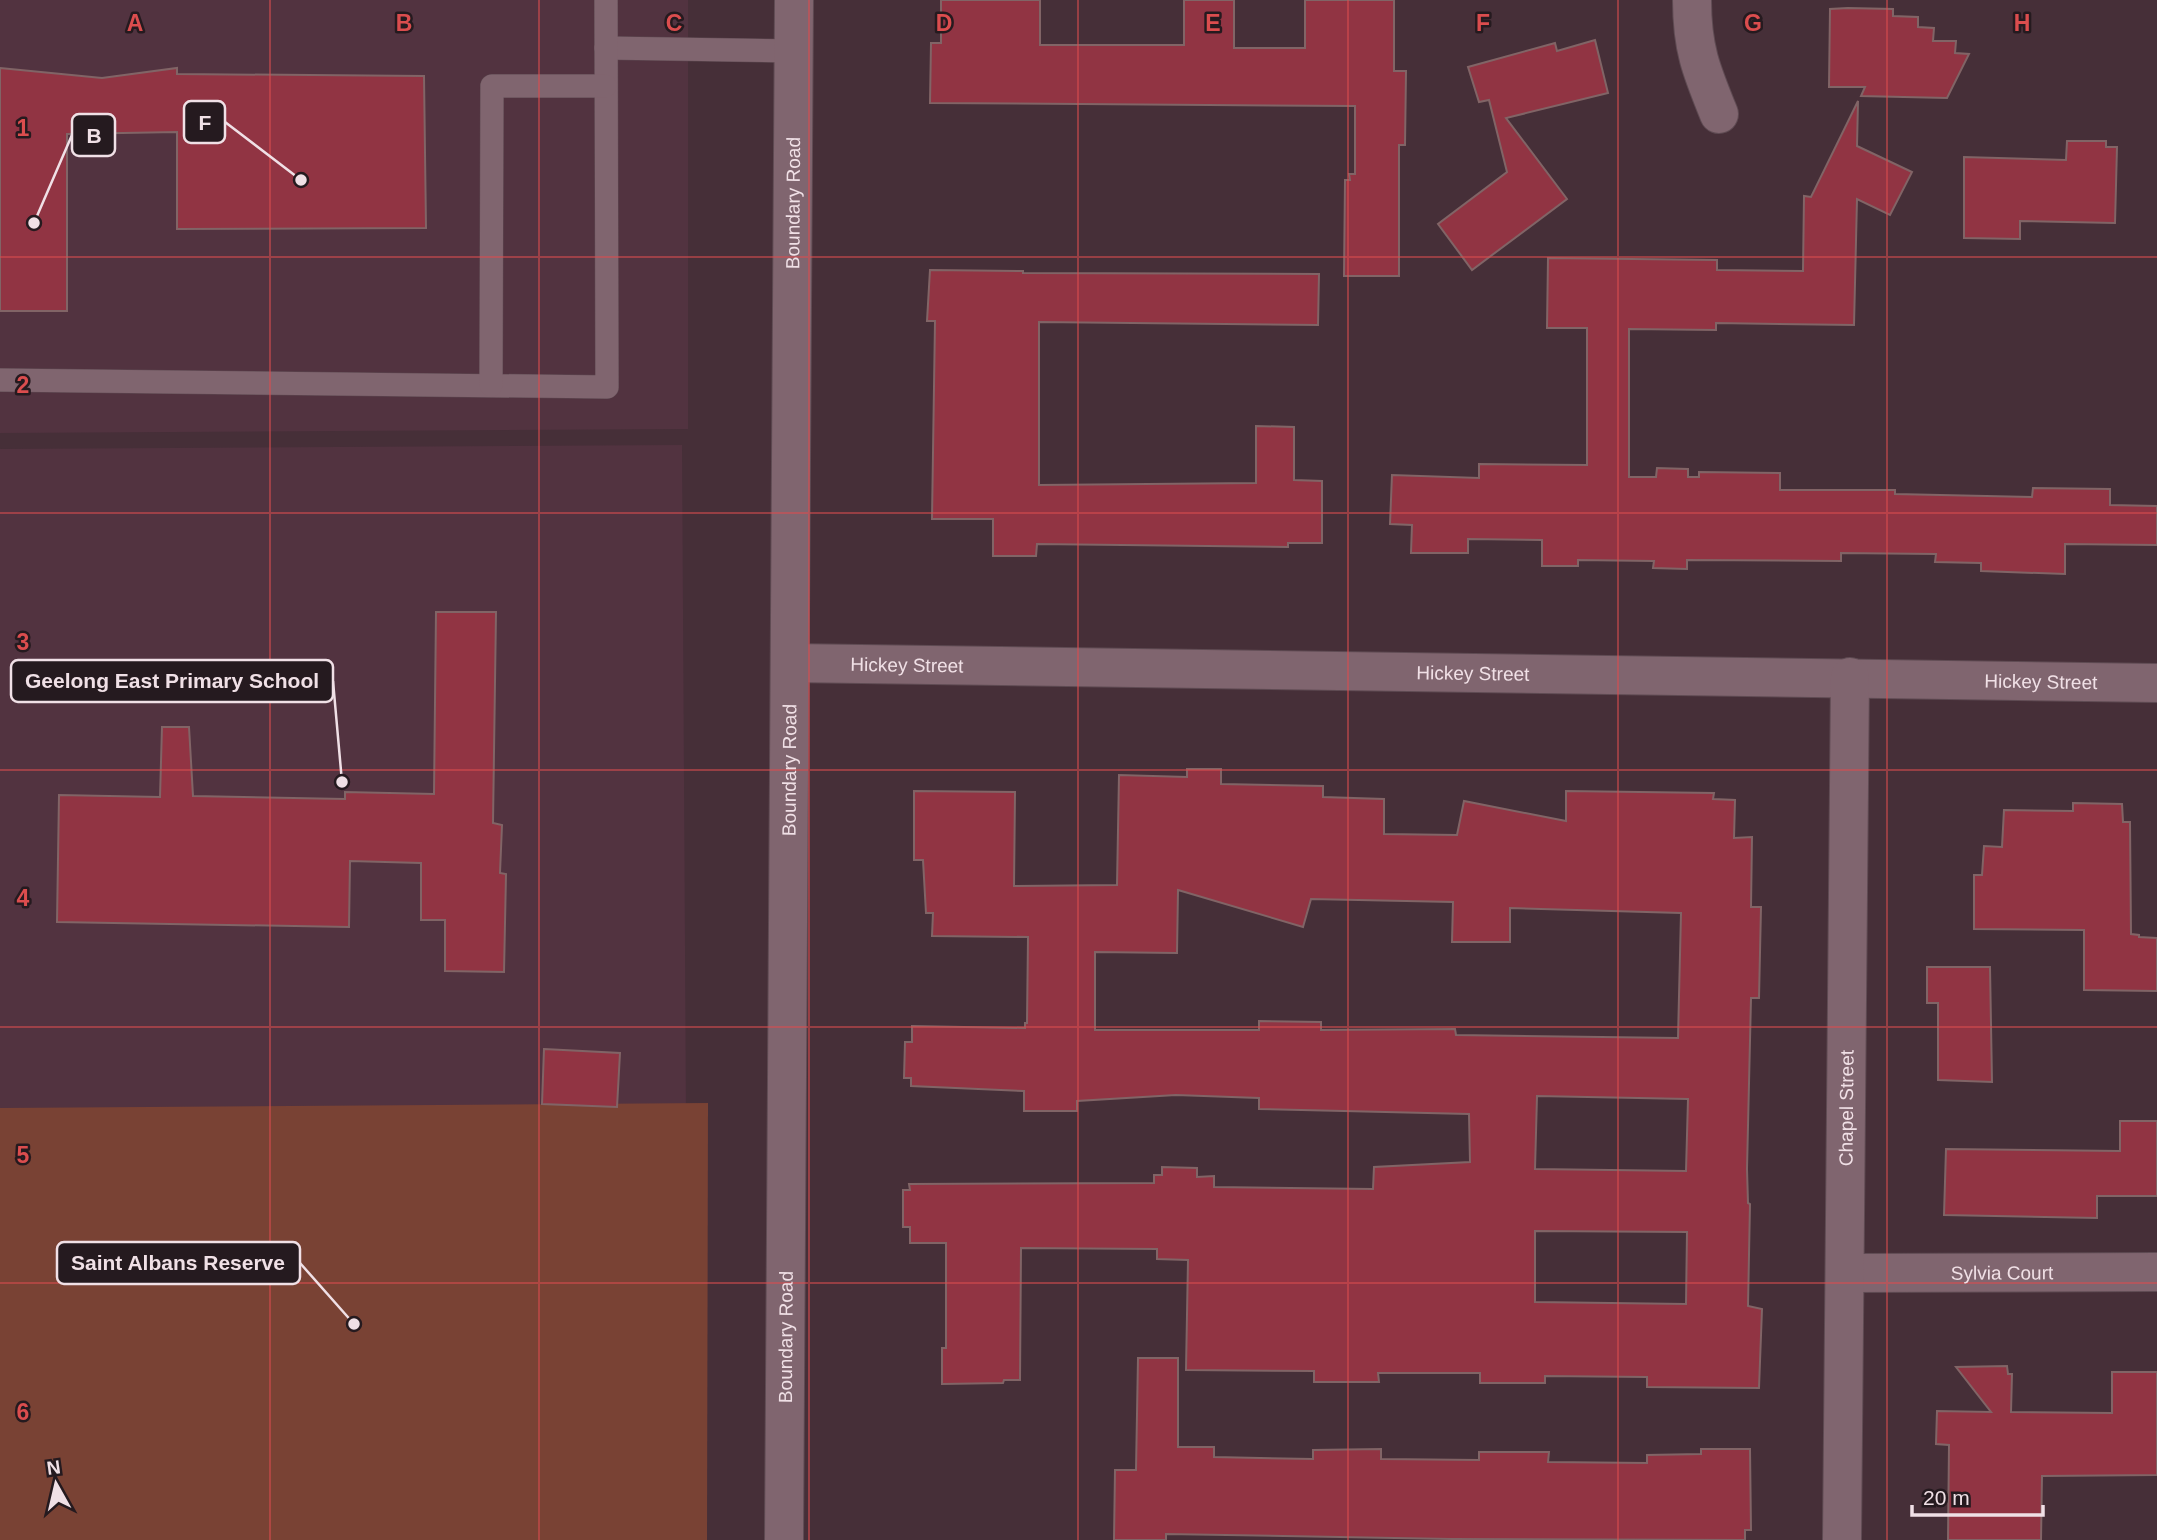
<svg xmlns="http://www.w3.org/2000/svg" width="2157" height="1540" viewBox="0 0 2157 1540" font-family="Helvetica,sans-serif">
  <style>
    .built { fill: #523340 }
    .green { fill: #794234 }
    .building { fill: #913443; stroke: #816466; stroke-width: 2; fill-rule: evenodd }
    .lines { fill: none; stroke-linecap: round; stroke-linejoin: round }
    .lane-casing { stroke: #5f4b53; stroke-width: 24 }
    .street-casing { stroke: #5f4b53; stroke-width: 40 }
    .secondary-casing { stroke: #5f4b53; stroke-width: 40 }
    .lane { stroke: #80656f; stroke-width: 23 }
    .street { stroke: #80656f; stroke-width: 38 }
    .secondary { stroke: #80656f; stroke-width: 38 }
    .grid { fill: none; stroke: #db4d4e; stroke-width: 2; stroke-opacity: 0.55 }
    .labels { text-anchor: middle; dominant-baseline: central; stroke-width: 5; stroke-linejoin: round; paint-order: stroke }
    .street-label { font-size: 19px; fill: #f0e0e6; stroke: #251a1f }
    .grid-label { font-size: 23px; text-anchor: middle; font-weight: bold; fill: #db4d4e; stroke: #251a1f; stroke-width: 5; stroke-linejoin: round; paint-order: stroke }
    .leader { fill: none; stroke: #f0e0e6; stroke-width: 2.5 }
    .callout-dot { fill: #f0e0e6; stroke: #251a1f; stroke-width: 2.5 }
    .callout { fill: #251a1f; stroke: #f0e0e6; stroke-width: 2.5 }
    .callout-label { font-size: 21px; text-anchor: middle; font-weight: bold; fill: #f0e0e6 }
  </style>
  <rect width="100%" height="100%" fill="#462f38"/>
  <g class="built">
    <path d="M0 0H688V429L0 433Z"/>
    <path d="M682 445 686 1118 0 1115V449Z"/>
  </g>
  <path class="green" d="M708 1103 707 1540H0V1108Z"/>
  <g class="building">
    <path d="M941 0H1040V45H1184V0H1234V48H1305V0H1394V71H1406L1405 145H1399V276H1344L1345 180H1350L1349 174H1355V106L930 103 931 43H941Z"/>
    <path d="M1848 8 1893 9V16L1918 17V27L1934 28 1933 41H1956L1955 53 1969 54 1947 98 1861 96 1865 87H1829L1830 9Z"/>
    <path d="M1595 40 1608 93 1506 118 1567 199 1472 270 1438 224 1507 172 1489 100 1479 102 1468 67 1555 43 1557 51Z"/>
    <path d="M0 68 102 78 177 68V74L424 76 426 228 177 229V132L67 134V311H0Z"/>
    <path d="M1858 101 1857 146 1912 172 1890 215 1857 199 1854 325 1716 323V330L1629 329V477H1656L1657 468 1688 469V477H1699V472L1780 473V490H1895V494L2032 497 2033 488 2110 489V505L2157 506V545L2065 544V574L1981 571V563L1935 562 1936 554 1841 553V561L1687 560V569L1653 568 1654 561 1578 560V566H1542V540L1468 539V553H1411L1412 525 1390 524 1392 475 1479 478V464L1587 465V328H1547L1548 258 1717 260V270L1803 271 1804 196 1811 197Z"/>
    <path d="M2067 141H2106V147H2117L2115 223 2020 221V239L1964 238V157L2066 160Z"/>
    <path d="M930 270 1023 271V273L1319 274 1318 325 1039 322V485L1256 483V426L1294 427V480L1322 481V543H1288V547L1037 544 1036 556H993V519H932L935 321H927Z"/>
    <path d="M436 612H496L493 823 502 825 500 873 506 874 504 972 445 971V920H421V863L350 861 349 927 57 922 59 795 160 797 162 727H189L193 796 345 799V792L434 794Z"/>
    <path d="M1187 769H1221V784L1323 786V797L1384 799V834L1457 835 1464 801 1566 821V791L1714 793 1713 799 1735 800 1734 838 1752 837 1751 907H1761L1759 998H1751L1747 1169 1748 1203 1750 1204 1748 1306 1762 1309 1759 1388 1647 1387V1377L1545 1376V1383H1480V1373H1378L1379 1382H1314V1371L1186 1370 1188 1260 1157 1259V1249L1021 1248 1020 1380H1004L1003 1383 942 1384V1348H946V1243H910V1227H903V1190H910L909 1184 1154 1183V1175H1162V1167L1197 1168V1177L1214 1176V1187L1373 1189 1374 1167 1470 1162 1469 1114 1259 1109V1098L1176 1095 1077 1101V1111H1024V1091L911 1086V1078H904L905 1042H912V1026L1025 1028V1023H1027L1028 937 932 936 933 913H926L923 860H914V791L1015 792 1014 886 1117 885 1119 775 1187 777ZM1178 890 1303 927 1311 899 1453 902 1452 942H1510V908L1681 913 1678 1038 1456 1035 1455 1029 1321 1030V1022L1259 1021V1030H1095V952L1177 953ZM1537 1096 1688 1099 1686 1171 1535 1169ZM1535 1231 1687 1232 1686 1304 1535 1302Z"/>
    <path d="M2073 803 2122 804 2123 822H2130L2131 934 2139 935V937L2157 938V991L2084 990V930L1974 929V875H1982L1984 846 2002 847 2004 810 2073 811Z"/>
    <path d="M1927 967H1990L1992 1082 1938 1080V1003H1927Z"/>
    <path d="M544 1049 620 1053 617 1107 542 1104Z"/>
    <path d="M2120 1121H2157V1196H2097V1218L1944 1215 1946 1149 2120 1151Z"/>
    <path d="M1138 1358H1178V1447H1214V1457L1313 1459V1450L1381 1449V1459L1479 1460V1452H1549L1548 1462 1647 1463V1455L1701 1454V1449H1750L1751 1530H1745V1540L1451 1539 1166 1534V1540H1114L1115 1470H1136Z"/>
    <path d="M2007 1366 2008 1374H2012L2011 1412 2112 1413V1372H2157V1475L2042 1476 2041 1540H1948L1949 1445 1936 1444 1937 1411 1991 1412 1956 1367Z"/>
  </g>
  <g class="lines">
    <defs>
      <g id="lane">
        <path d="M606 48 794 51"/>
        <path d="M0 380 607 387 606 0"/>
        <path d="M491 385 492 86H605"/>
      </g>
      <g id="street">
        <path d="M1692 0C1692 48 1701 70 1719 114"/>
        <path id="s1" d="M791 663 2157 683"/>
        <path id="s2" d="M1846 1273 2157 1272"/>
        <path id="s3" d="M1842 1540 1850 677"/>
      </g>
      <g id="secondary">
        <path id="s4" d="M784 1540 794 0"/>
      </g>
    </defs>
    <use href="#lane" class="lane-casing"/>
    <use href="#street" class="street-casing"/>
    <use href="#secondary" class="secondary-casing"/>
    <use href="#lane" class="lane"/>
    <use href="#street" class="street"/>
    <use href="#secondary" class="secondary"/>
  </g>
  <path class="grid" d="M270 0V1540M539 0V1540M809 0V1540M1078 0V1540M1348 0V1540M1618 0V1540M1887 0V1540M0 257H2157M0 513H2157M0 770H2157M0 1027H2157M0 1283H2157"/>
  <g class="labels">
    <g class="street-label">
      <text stroke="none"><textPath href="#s4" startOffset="1337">Boundary Road</textPath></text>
      <text stroke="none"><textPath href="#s1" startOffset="116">Hickey Street</textPath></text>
      <text stroke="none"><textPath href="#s1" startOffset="682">Hickey Street</textPath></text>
      <text stroke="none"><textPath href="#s1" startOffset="1250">Hickey Street</textPath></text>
      <text stroke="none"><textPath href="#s4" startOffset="770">Boundary Road</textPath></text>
      <text stroke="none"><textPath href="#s3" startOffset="432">Chapel Street</textPath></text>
      <text stroke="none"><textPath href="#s2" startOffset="156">Sylvia Court</textPath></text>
      <text stroke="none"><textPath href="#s4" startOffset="203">Boundary Road</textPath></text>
    </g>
  </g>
  <g class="grid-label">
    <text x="135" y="31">A</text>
    <text x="404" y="31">B</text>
    <text x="674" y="31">C</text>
    <text x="944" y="31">D</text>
    <text x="1213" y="31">E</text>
    <text x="1483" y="31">F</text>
    <text x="1753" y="31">G</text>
    <text x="2022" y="31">H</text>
    <text x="23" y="136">1</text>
    <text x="23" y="393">2</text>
    <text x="23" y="650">3</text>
    <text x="23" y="906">4</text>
    <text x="23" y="1163">5</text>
    <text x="23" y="1420">6</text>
  </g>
  <path class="leader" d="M301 180L225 122M34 223L72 135M342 782L333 681M354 1324L300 1263"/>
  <g class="callout-dot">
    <circle cx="301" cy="180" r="7"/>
    <circle cx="34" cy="223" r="7"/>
    <circle cx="342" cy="782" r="7"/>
    <circle cx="354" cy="1324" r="7"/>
  </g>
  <g class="callout">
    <rect x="184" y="101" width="41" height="42" rx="7"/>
    <rect x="72" y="114" width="43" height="42" rx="7"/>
    <rect x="11" y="660" width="322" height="42" rx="7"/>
    <rect x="57" y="1242" width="243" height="42" rx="7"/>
  </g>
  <g class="callout-label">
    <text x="205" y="130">F</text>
    <text x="94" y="143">B</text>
    <text x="172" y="688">Geelong East Primary School</text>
    <text x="178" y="1270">Saint Albans Reserve</text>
  </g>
  <g transform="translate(56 1484) rotate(352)" stroke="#251a1f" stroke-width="5" paint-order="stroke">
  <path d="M0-5L12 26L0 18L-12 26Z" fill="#f0e0e6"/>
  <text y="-10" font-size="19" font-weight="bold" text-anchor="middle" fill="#f0e0e6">N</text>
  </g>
  <path d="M1912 1505v10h131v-10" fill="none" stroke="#f0e0e6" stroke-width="3.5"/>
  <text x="1923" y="1505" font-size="21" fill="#f0e0e6" stroke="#251a1f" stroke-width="5" paint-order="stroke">20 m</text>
</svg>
